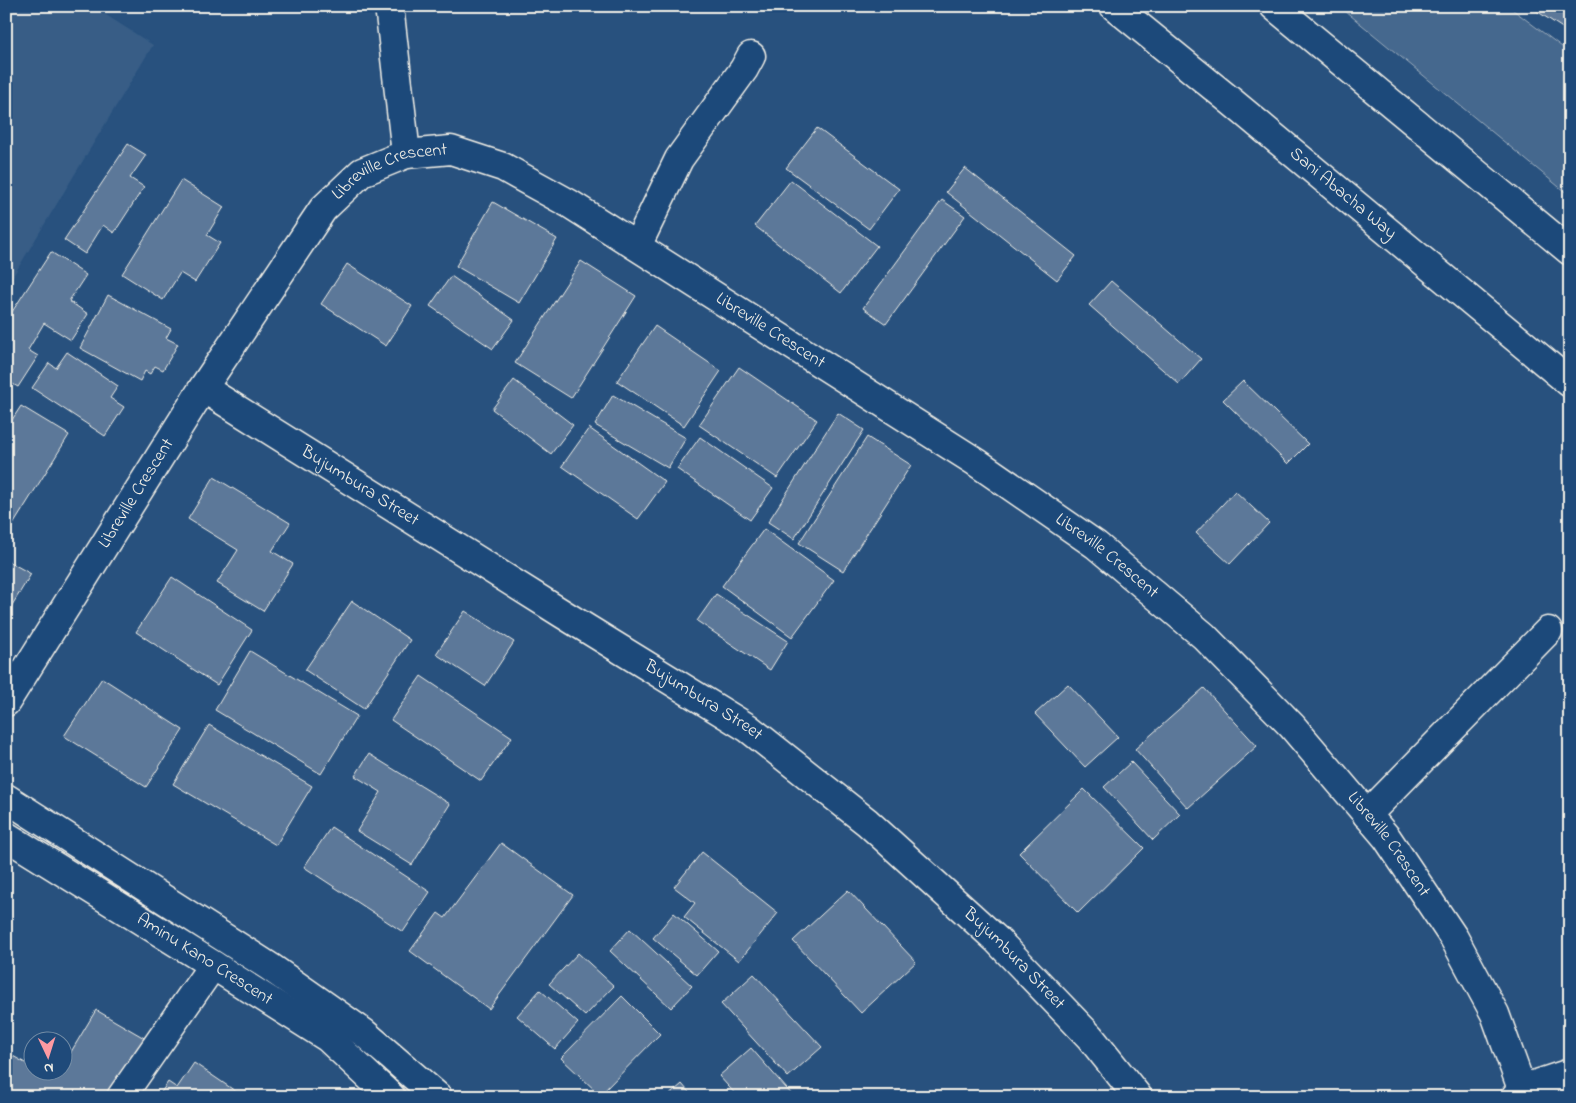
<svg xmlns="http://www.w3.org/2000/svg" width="1576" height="1103" viewBox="0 0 1576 1103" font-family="'Indie Flower',sans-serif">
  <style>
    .built { fill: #375d86 }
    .green { fill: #45688e; stroke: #9cacbb }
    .building { fill: #5b7899; stroke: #f4f1e8 }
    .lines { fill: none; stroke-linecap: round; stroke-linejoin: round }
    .minor-casing { stroke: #f4f1e8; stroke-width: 31 }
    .highway-casing { stroke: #f4f1e8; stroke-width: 31 }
    .minor { stroke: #1f4a7a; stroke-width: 28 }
    .highway { stroke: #1f4a7a; stroke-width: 28 }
    .labels { text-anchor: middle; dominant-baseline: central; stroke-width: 4; stroke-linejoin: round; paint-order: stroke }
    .street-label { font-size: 18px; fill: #f4f1e8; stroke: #1f4a7a }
  </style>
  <rect width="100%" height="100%" fill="#28517e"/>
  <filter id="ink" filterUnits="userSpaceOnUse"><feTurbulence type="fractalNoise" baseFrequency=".02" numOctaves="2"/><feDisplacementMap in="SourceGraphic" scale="10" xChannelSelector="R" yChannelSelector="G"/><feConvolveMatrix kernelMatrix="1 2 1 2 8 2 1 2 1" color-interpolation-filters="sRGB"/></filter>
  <g filter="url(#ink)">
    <path class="built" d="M6 6H92L153 45 6 288Z"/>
    <path class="green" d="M1339 6H1508L1570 53V196Z"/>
    <g class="building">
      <path d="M1529 6H1570V20L1564 29Z"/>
      <path d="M817 128 899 189 869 229 786 168Z"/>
      <path d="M128 144 146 155 130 178 144 187 114 233 103 225 85 254 64 240Z"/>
      <path d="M965 168 1076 256 1057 280 946 192Z"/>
      <path d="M181 180 224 207 207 235 220 243 195 282 180 273 163 300 122 274Z"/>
      <path d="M791 180 877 246 841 293 755 226Z"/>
      <path d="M942 200 965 216 886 324 863 308Z"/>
      <path d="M493 202 557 239 519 303 456 266Z"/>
      <path d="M51 252 86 275 69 301 88 314 71 340 44 323 28 350 38 356 18 387 6 380V321Z"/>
      <path d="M581 261 636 296 571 398 515 363Z"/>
      <path d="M347 264 412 306 386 346 321 304Z"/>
      <path d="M451 276 514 320 493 349 430 306Z"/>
      <path d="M1111 281 1201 359 1179 384 1089 305Z"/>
      <path d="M108 295 171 329 166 338 178 344 163 370 155 366 150 374 145 371 140 381 80 348Z"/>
      <path d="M655 326 721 371 684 426 617 381Z"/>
      <path d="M67 352 118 386 110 398 124 407 105 436 32 388 49 363 56 368Z"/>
      <path d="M739 367 817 420 777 478 699 425Z"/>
      <path d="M514 380 573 425 551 454 492 409Z"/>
      <path d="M1243 381 1308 444 1288 464 1223 400Z"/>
      <path d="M613 395 686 438 668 468 595 425Z"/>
      <path d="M21 406 69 435 8 533 6 532V429Z"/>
      <path d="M838 413 864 430 794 539 768 522Z"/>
      <path d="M589 428 665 482 638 519 562 466Z"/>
      <path d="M700 437 773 488 750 520 677 469Z"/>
      <path d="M867 437 911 465 843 571 799 543Z"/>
      <path d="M214 477 290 523 272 551 293 564 263 611 217 583 238 550 188 519Z"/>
      <path d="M1235 491 1269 523 1230 564 1196 533Z"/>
      <path d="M764 529 834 580 792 637 722 586Z"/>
      <path d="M6 560 31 574 6 615Z"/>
      <path d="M172 577 252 630 217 685 136 632Z"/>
      <path d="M716 594 788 641 770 670 697 621Z"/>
      <path d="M352 601 410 640 364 709 305 670Z"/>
      <path d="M465 611 514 642 485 686 436 654Z"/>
      <path d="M250 651 357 716 321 774 215 710Z"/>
      <path d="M421 676 512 737 481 781 391 720Z"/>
      <path d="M102 678 183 730 146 787 64 736Z"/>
      <path d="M1068 684 1118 737 1085 767 1035 714Z"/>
      <path d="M1204 688 1257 746 1188 808 1135 749Z"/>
      <path d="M209 725 312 786 276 845 173 784Z"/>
      <path d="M369 754 450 804 412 865 357 831 381 792 355 776Z"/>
      <path d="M1131 762 1180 814 1153 840 1104 787Z"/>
      <path d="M1084 789 1144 848 1078 913 1019 853Z"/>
      <path d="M331 827 430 892 403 932 304 867Z"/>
      <path d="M501 843 573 895 489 1009 410 951 438 913 445 918Z"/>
      <path d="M702 852 778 913 739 961 684 917 695 903 674 887Z"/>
      <path d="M848 890 916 962 861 1013 793 941Z"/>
      <path d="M674 913 718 951 697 975 653 938Z"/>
      <path d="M630 929 692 986 671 1008 610 951Z"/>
      <path d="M578 953 614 986 585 1016 549 984Z"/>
      <path d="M754 974 822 1047 788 1077 721 1004Z"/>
      <path d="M540 990 578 1023 555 1049 517 1016Z"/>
      <path d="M622 996 660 1034 600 1095 561 1058Z"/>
      <path d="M96 1010 146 1039 112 1097H6V1052L32 1067V1070H38L55 1080 60 1070H62V1067Z"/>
      <path d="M751 1048 794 1097H738L719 1076Z"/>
      <path d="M194 1063 244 1097H158L168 1082 177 1088Z"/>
      <path d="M682 1084 693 1097H667Z"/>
    </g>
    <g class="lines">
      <defs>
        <g id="minor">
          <path d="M389 6 406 154"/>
          <path d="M637 246 679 159 744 69 751 56"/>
          <path id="s1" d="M203 388 563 614 748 728 867 822 997 940 1090 1037 1138 1097"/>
          <path id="s2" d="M6 702 203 388 323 209 362 172 406 154 451 150 503 167 570 204 976 462 1096 545 1204 636 1292 726 1387 838 1454 938 1495 1014 1522 1089 1515 1097"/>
          <path d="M6 798 270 967 364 1033 438 1097"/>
          <path d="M1367 815 1548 631"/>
          <path id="s3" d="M6 836 213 965 328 1038 391 1097"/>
          <path d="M1522 1089 1570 1073"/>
          <path d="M121 1097 213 965"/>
        </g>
        <g id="highway">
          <path id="s4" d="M1114 6 1232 102 1570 383"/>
          <path d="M1274 6 1570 251"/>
        </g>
      </defs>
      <use href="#minor" class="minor-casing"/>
      <use href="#highway" class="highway-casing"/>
      <use href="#minor" class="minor"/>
      <use href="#highway" class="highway"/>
    </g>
  </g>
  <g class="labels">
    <g class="street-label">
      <text stroke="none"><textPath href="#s2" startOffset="666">Libreville Crescent</textPath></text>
      <text stroke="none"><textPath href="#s4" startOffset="296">Sani Abacha Way</textPath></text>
      <text stroke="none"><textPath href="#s2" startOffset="1101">Libreville Crescent</textPath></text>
      <text stroke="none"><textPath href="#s1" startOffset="185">Bujumbura Street</textPath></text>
      <text stroke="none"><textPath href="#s2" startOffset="246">Libreville Crescent</textPath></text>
      <text stroke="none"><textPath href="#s2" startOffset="1506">Libreville Crescent</textPath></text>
      <text stroke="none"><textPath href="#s1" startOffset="590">Bujumbura Street</textPath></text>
      <text stroke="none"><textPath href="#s2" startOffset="1911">Libreville Crescent</textPath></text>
      <text stroke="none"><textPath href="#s3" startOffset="234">Aminu Kano Crescent</textPath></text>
      <text stroke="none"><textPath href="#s1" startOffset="995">Bujumbura Street</textPath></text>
    </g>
  </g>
  <rect width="1576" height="1103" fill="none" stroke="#1f4a7a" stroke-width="25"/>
  <rect x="12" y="12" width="1551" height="1078" fill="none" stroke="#f4f1e8" stroke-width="2" filter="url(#ink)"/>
  <g transform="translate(48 1056) rotate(176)"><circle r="24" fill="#1f4a7a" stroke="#748da6"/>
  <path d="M0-4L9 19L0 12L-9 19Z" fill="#ff9aa2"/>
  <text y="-8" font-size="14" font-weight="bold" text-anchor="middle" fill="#f4f1e8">N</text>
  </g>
</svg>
